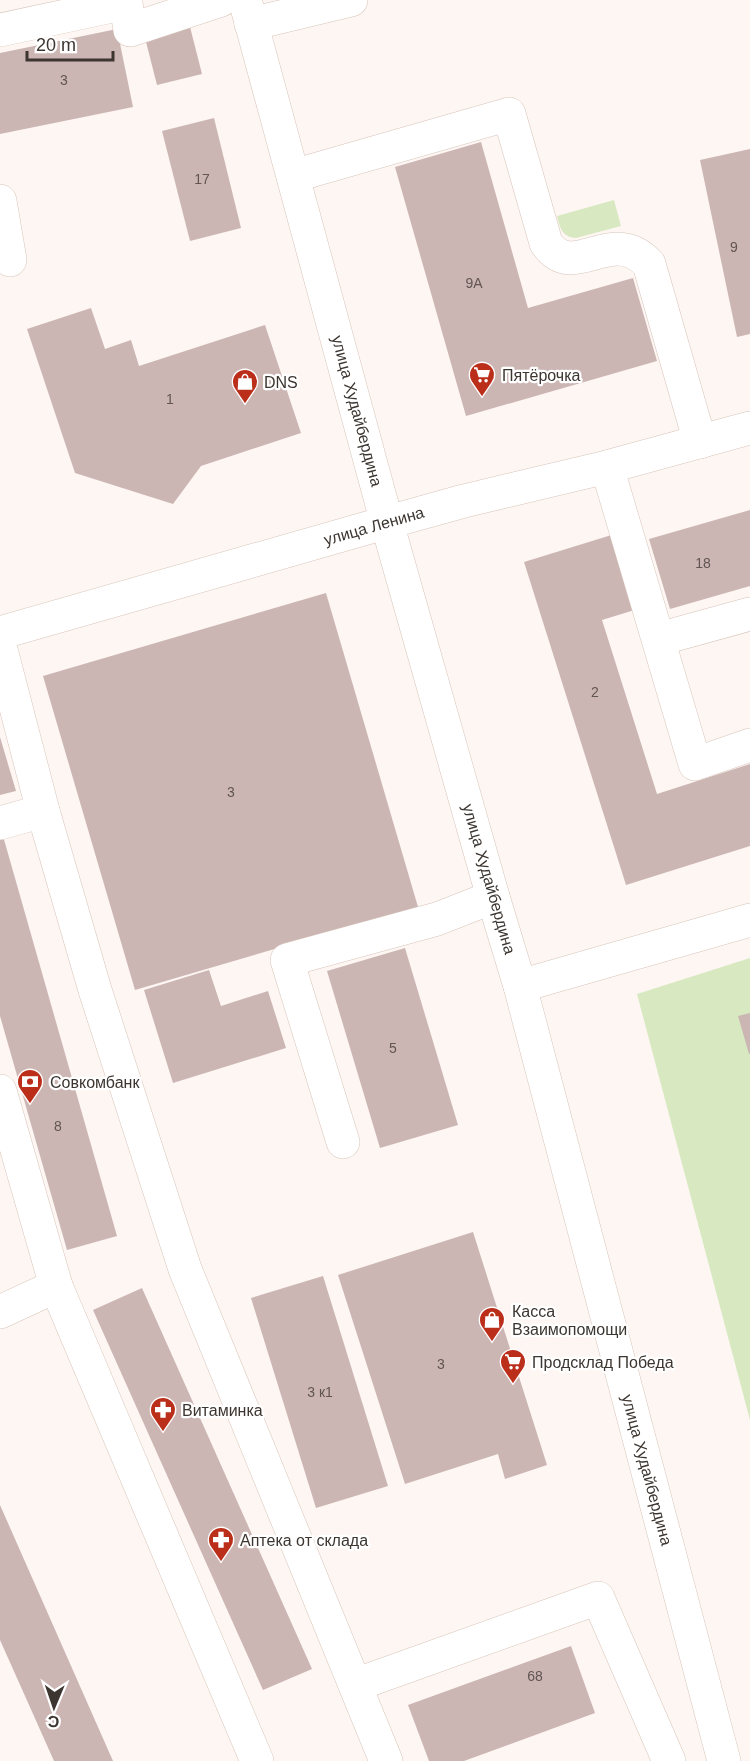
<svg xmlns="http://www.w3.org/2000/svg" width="750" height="1761" viewBox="0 0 750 1761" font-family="Helvetica,sans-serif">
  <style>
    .green { fill: #d8e9c2 }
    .building { fill: #ccb6b4 }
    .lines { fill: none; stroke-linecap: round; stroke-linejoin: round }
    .minor-casing { stroke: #d7c5ba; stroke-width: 34 }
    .minor { stroke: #fff; stroke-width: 33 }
    .labels { text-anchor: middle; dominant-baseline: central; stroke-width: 4.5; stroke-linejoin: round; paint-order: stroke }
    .number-label { font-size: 14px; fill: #605551 }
    .poi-label { font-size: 16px; fill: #3c3530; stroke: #fff; text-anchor: start }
    .street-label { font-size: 16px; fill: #3c3530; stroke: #fff }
  </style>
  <rect width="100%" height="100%" fill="#fef6f2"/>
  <g class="green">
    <path d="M614 200 621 226 576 238C562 237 560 228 557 216Z"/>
    <path d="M750 958V1420L637 994Z"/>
  </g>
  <g class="building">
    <path d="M188 19 202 74 157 85 143 30Z"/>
    <path d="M117 29 133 107 0 134V53Z"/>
    <path d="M214 118 241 228 190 241 162 131Z"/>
    <path d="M481 142 528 308 633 278 657 361 466 416 395 167Z"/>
    <path d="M750 149V334L737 337 700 160Z"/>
    <path d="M91 308 105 349 131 340 139 366 265 325 301 433 201 466 173 504 75 473 27 329Z"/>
    <path d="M750 510V586L670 609 649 539Z"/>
    <path d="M618 533 641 608 602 620 657 794 750 764V846L626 885 524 562Z"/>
    <path d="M326 593 418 907 135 990 43 676Z"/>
    <path d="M0 737 16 791 0 795Z"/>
    <path d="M3 836 117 1236 67 1250 0 1016V837Z"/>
    <path d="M405 948 458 1125 380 1148 327 971Z"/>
    <path d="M209 970 221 1006 268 991 286 1048 173 1083 144 990Z"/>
    <path d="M750 1013V1054H749L738 1016Z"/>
    <path d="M473 1232 547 1465 505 1479 498 1454 405 1484 338 1275Z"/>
    <path d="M323 1276 388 1486 316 1508 251 1298Z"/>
    <path d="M142 1288 312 1669 263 1690 93 1310Z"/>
    <path d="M0 1505 113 1761H54L0 1640Z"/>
    <path d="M571 1646 595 1713 464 1761H429L408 1705Z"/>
  </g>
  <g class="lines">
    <defs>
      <g id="minor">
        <path d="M245 0 387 523 493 897 520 986 724 1761"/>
        <path d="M251 24 351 0"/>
        <path d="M0 30 126 3 130 30 221 0"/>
        <path d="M293 176 509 114 546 243C574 284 611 223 649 264L700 442"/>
        <path d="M0 201 10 260"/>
        <path d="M607 467 695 764 750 745"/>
        <path d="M0 633 367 528 464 501 607 467 750 428"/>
        <path d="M659 639 750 614"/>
        <path d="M0 646 43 811 95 990 185 1269 386 1761"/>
        <path d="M0 823 43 811"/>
        <path d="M520 986 750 920"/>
        <path d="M0 1091 56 1286 257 1761"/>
        <path d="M343 1142 287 960 437 919 493 897"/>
        <path d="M0 1312 56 1286"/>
        <path d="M355 1685 598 1598 669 1761"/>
      </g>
    </defs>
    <use href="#minor" class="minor-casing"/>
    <use href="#minor" class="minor"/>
  </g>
  <defs>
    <symbol id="supermarket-pin" viewBox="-11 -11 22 30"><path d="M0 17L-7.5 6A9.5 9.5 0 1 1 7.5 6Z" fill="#bb2e1a" stroke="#fff"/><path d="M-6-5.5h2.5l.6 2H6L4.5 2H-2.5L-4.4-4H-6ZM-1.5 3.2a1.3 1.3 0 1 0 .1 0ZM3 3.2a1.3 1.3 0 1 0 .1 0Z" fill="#fff"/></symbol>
    <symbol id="shop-pin" viewBox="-11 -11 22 30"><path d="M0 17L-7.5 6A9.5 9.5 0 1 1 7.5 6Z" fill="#bb2e1a" stroke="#fff"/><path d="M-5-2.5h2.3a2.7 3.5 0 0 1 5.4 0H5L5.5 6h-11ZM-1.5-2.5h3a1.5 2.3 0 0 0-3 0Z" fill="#fff"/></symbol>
    <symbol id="bank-pin" viewBox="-11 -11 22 30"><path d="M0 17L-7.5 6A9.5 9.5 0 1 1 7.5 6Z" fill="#bb2e1a" stroke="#fff"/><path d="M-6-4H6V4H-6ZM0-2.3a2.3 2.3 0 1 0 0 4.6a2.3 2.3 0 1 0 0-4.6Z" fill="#fff"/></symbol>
    <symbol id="pharmacy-pin" viewBox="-11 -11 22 30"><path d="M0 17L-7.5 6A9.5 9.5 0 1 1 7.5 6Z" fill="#bb2e1a" stroke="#fff"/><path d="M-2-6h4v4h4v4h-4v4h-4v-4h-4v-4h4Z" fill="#fff"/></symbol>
  </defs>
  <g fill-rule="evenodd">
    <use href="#supermarket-pin" x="467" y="360" width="30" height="40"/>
    <use href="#shop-pin" x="230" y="367" width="30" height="40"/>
    <use href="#bank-pin" x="15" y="1067" width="30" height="40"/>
    <use href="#shop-pin" x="477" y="1305" width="30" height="40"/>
    <use href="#supermarket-pin" x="498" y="1347" width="30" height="40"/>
    <use href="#pharmacy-pin" x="148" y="1395" width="30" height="40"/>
    <use href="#pharmacy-pin" x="206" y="1525" width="30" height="40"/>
  </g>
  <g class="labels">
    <g class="number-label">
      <text x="64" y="80">3</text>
      <text x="202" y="179">17</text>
      <text x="734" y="247">9</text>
      <text x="474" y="283">9А</text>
      <text x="170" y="399">1</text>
      <text x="703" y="563">18</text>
      <text x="595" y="692">2</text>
      <text x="231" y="792">3</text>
      <text x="393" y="1048">5</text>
      <text x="58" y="1126">8</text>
      <text x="441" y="1364">3</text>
      <text x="320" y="1392">3 к1</text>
      <text x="535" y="1676">68</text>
    </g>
    <g class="poi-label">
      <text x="502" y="375">Пятёрочка</text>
      <text x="264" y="382">DNS</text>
      <text x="50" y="1082">Совкомбанк</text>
      <text x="512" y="1311">Касса<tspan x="512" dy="18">Взаимопомощи</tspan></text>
      <text x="532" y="1362">Продсклад Победа</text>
      <text x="182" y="1410">Витаминка</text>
      <text x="240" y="1540">Аптека от склада</text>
    </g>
    <g class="street-label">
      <text transform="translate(357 411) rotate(75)">улица Худайбердина</text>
      <text transform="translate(374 526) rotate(-16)">улица Ленина</text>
      <text transform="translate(489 879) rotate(74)">улица Худайбердина</text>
      <text transform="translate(647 1470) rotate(75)">улица Худайбердина</text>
    </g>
  </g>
  <g transform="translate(54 1707) rotate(182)" stroke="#ffffff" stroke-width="4.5" paint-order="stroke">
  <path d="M0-4.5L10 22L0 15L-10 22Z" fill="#3c3530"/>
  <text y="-9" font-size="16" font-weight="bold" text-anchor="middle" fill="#3c3530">С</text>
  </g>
  <path d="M27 51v9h86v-9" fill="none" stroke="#3c3530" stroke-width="3"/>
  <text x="36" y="51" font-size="18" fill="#3c3530" stroke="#ffffff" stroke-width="4.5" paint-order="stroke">20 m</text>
</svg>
